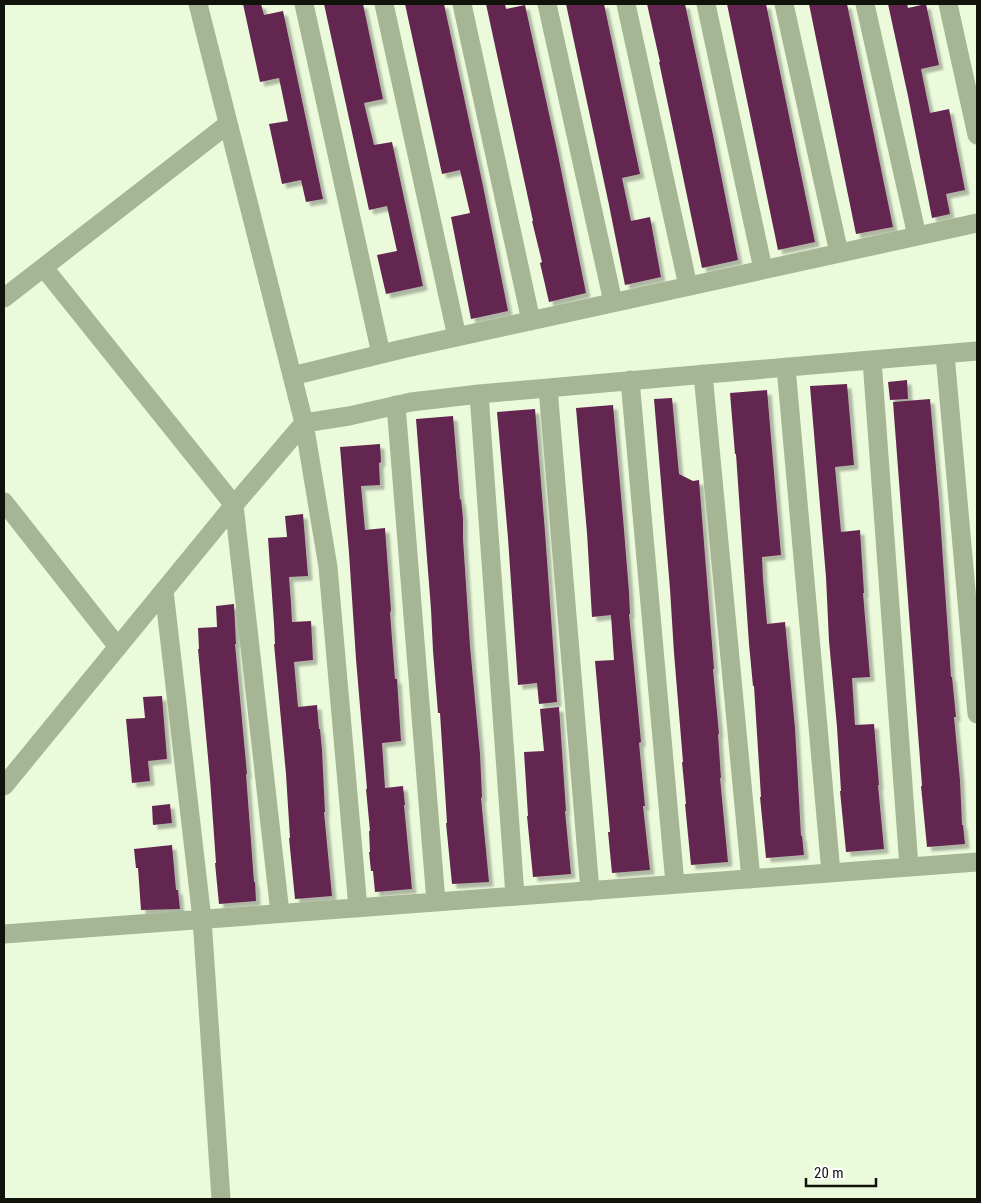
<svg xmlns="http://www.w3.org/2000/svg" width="981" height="1203" font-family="'Roboto Condensed',sans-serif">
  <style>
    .building { fill: #642551; filter: url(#shadow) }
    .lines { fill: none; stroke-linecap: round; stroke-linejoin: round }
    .street { stroke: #a6b594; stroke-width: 19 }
  </style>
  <defs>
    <filter id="shadow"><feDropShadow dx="4.5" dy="4.5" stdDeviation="1" flood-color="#0004"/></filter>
  </defs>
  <rect width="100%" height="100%" fill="#ecfadc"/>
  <path class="building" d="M 243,4 L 261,4 L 264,15 L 283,11 L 323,199 L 306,202 L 301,180 L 282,184 L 269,124 L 288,121 L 279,78 L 260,82 Z
    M 324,4 L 363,4 L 383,99 L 364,103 L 374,145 L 392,142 L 423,286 L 386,294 L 377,255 L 397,251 L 387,206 L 369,210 Z
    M 405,4 L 444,4 L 483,186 L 508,311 L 471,319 L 451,217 L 470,213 L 460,170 L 442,174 Z
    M 486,4 L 505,4 L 506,9 L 525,5 L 557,150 L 586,293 L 549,302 L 540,263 L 542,262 L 532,221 L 533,221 Z
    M 566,4 L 604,4 L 640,174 L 622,178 L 631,221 L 650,217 L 661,277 L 625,285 L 609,205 Z
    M 647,4 L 685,4 L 713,135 L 738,260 L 702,268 L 676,143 L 659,62 L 660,62 Z
    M 727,4 L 766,4 L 815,242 L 778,250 Z
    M 809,4 L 847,4 L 893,227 L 856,234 Z
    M 888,4 L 907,4 L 908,8 L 926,4 L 939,65 L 921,69 L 930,113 L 949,109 L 965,190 L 946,194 L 950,214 L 932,218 L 908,96 Z
    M 907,380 L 908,399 L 890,400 L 888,382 Z
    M 847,384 L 854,465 L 835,467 L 841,532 L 860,530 L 864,593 L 863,593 L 870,677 L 852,678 L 855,725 L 874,724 L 879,785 L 878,785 L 884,849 L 846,852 L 840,791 L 841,791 L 837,727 L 829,641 L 826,577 L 810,386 Z
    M 767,390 L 781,555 L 762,557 L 763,579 L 767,624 L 785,622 L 795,728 L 801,836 L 802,836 L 804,855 L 766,858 L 760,797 L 761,797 L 754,686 L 753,686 L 749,644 L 736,454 L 735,454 L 730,393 Z
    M 672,398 L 679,474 L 693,481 L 699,480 L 714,669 L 713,669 L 719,734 L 718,734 L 721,778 L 720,778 L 728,862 L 691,865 L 685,804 L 686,804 L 682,762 L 683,762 L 674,653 L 670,589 L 654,399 Z
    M 930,399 L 939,502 L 951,677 L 952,677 L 956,717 L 954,717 L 960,780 L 962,825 L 963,825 L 965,844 L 927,847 L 921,786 L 922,786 L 893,402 Z
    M 613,405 L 623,518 L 629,592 L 630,614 L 629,614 L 641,742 L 639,743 L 645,806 L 643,806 L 650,870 L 612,873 L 608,832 L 610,832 L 595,661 L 614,660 L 611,615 L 592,617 L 587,533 L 576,408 Z
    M 535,409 L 545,532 L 557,702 L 539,704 L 537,683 L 518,685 L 508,538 L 497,412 Z
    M 453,416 L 460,500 L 461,499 L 463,518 L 463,539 L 470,646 L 480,754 L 482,797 L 481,798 L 489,882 L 452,884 L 446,823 L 447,823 L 440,713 L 438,713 L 433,651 L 431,609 L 416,419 Z
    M 380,444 L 381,462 L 379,463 L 380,485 L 361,486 L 365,530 L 385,528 L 391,611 L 390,612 L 395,679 L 397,679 L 401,741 L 382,743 L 385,788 L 403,786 L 405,805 L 404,805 L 412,889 L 375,892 L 373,871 L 371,871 L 369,852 L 370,852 L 369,831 L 370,831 L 366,789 L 367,789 L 356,659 L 349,553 L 340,447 Z
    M 303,514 L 308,576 L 289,577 L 291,603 L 292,622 L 311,621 L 313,660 L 294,662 L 298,707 L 317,705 L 319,729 L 320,729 L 322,750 L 325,812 L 324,812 L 332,896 L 295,899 L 289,838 L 290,838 L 286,774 L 274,644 L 275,644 L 274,624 L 268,538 L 287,537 L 285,516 Z
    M 234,604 L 236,644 L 235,644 L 247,774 L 246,774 L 254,882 L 255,882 L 256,901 L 219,904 L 215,863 L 216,863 L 210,779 L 198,649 L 199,649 L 198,628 L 217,627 L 216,606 Z
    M 162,696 L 167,759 L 148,761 L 150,781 L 132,783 L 126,719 L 145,718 L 143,697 Z
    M 559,707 L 566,811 L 565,811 L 571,874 L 533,877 L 527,816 L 528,816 L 524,752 L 544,751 L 540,709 Z
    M 170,804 L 172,823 L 153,825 L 152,806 Z
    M 172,845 L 176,890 L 178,890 L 180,909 L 141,910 L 138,868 L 136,868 L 134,849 Z"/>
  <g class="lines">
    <path class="street" d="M 304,4 L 381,354
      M 384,4 L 457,337
      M 462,4 L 531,321
      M 547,4 L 613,302
      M 626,4 L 688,286
      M 706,4 L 763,269
      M 784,4 L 839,253
      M 865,4 L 917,236
      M 948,4 L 977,135
      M 44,268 L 234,505 L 280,913
      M 4,298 L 228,124
      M 945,354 L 977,714
      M 872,360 L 909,867
      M 786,367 L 831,873
      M 703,374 L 751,879
      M 292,376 L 402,349 L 977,223
      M 630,380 L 675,884
      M 548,388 L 590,891
      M 479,394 L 515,896
      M 396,405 L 436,902
      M 4,502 L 118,647
      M 164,591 L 202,919 L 221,1199
      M 4,786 L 234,505 L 304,423 L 198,4
      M 358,908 L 328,567 L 304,423 L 349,416 L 411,402 L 479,394 L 695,375 L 977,351
      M 4,934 L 977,862"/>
  </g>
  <rect width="981" height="1203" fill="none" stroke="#0f1309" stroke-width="10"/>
  <path d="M806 1178v8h70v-8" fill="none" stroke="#0f1309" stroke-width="2.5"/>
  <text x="814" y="1178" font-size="15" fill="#0f1309" stroke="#ffffff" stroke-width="4" paint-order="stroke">20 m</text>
</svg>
